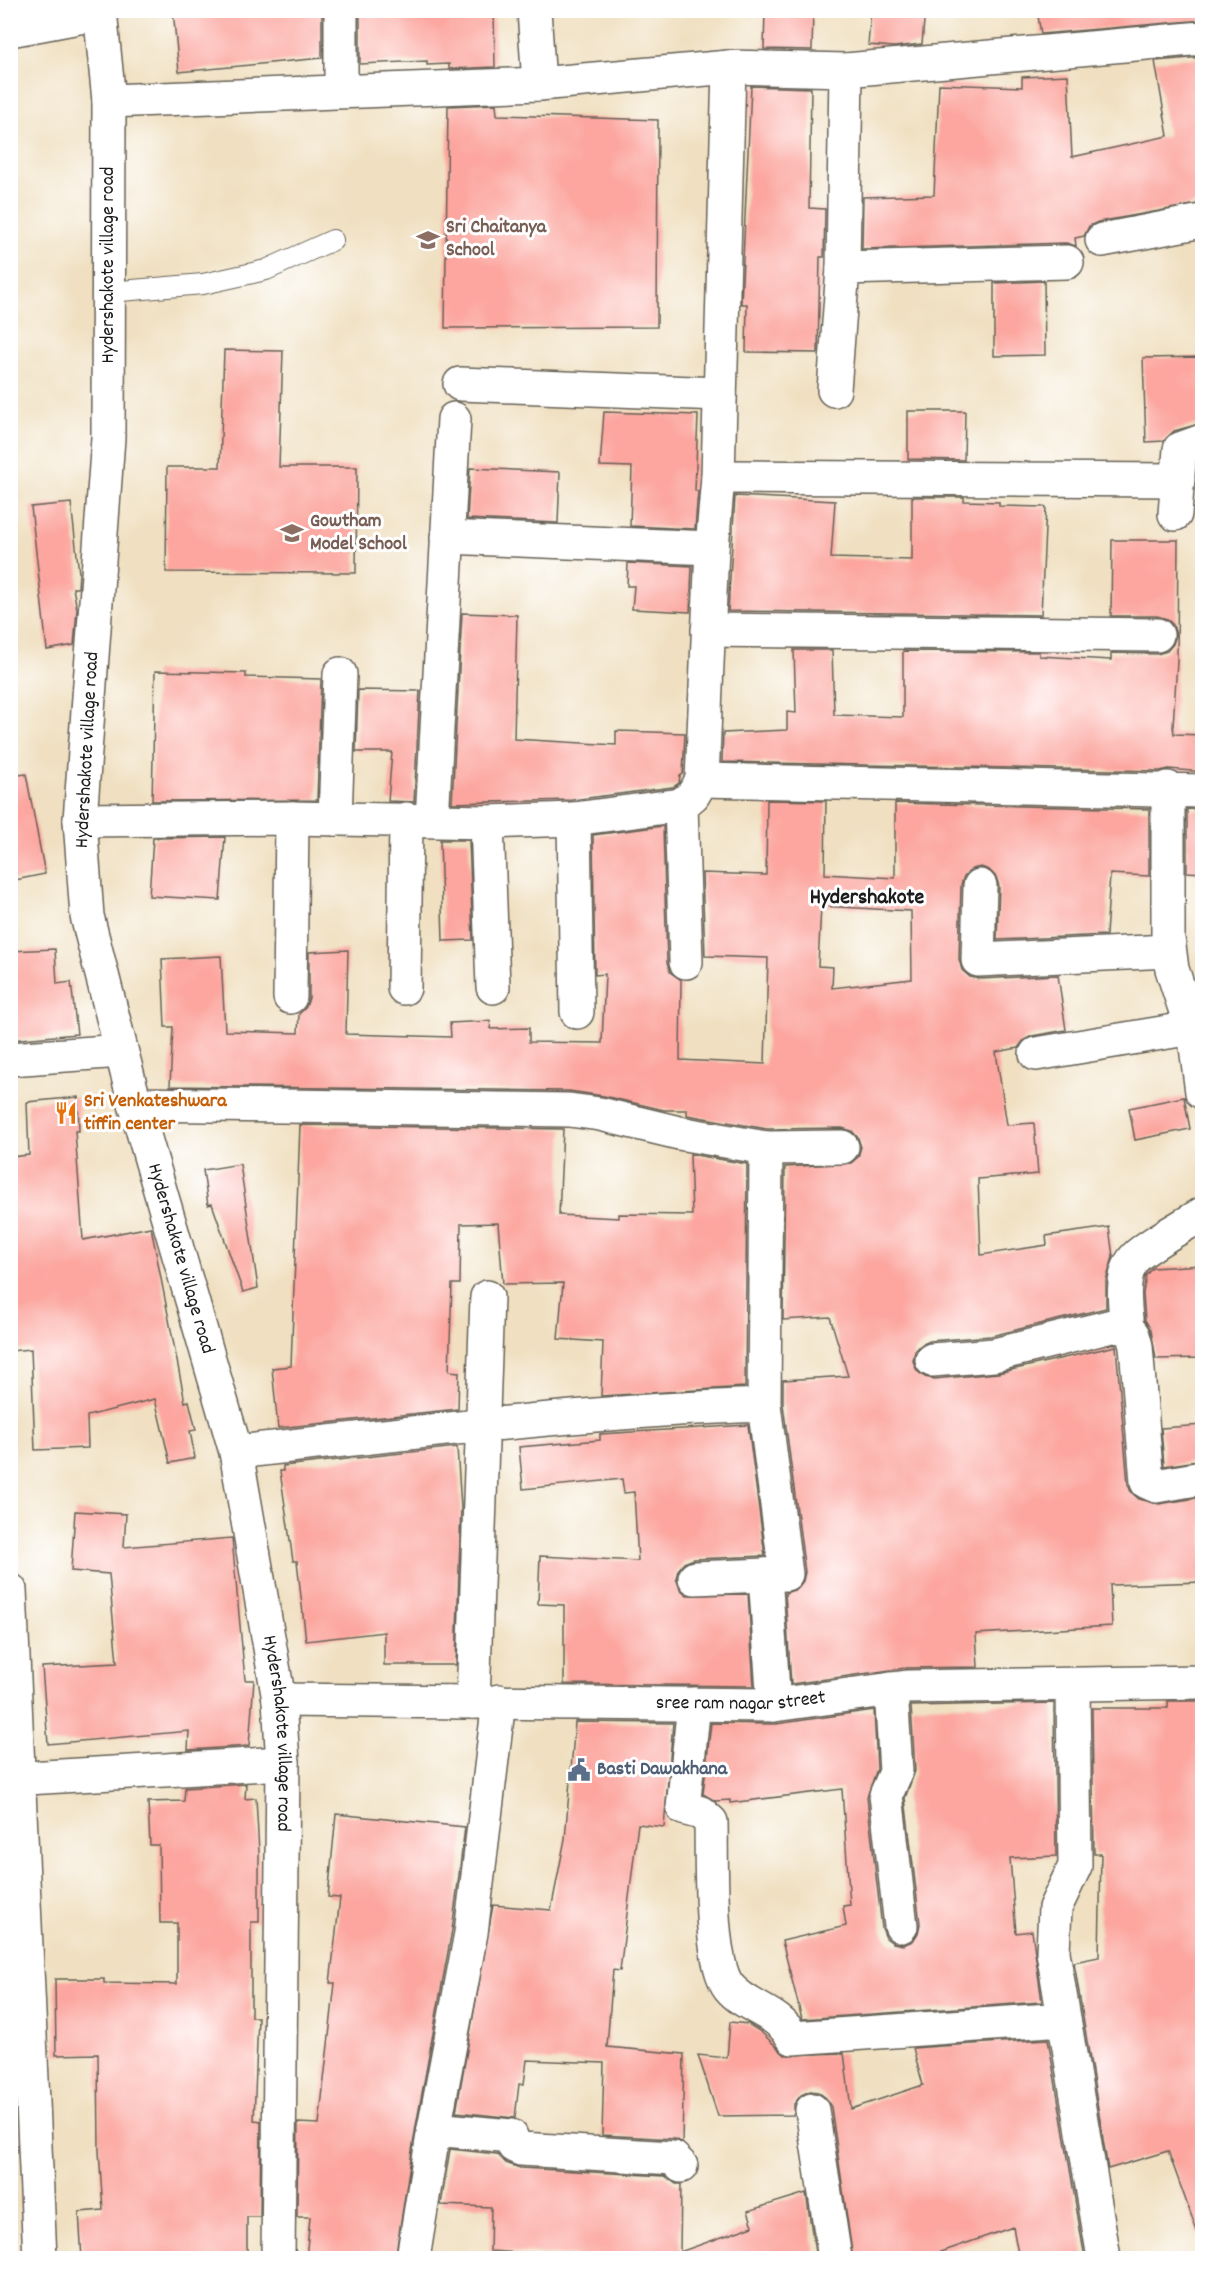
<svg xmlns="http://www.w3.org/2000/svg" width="1213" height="2269" font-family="Dekko,sans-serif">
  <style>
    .building { fill: #fca69f; fill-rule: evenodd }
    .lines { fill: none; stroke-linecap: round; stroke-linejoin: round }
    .lane-casing { stroke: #666156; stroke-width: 22 }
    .street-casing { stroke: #666156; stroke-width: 36 }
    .secondary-casing { stroke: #666156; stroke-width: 36 }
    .lane { stroke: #fff; stroke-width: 20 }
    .street { stroke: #fff; stroke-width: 33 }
    .secondary { stroke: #fff; stroke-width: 33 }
    .labels { text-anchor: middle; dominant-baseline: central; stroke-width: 6; stroke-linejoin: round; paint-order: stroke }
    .education-label { font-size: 20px; font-weight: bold; fill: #785e54; stroke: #fff; text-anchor: start }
    .street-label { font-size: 20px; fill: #1c1c1c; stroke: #fff }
    .food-label { font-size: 20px; font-weight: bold; fill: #c56008; stroke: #fff; text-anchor: start }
    .service-label { font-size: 20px; font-weight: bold; fill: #4e5e75; stroke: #fff; text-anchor: start }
    .quarter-label { font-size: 22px; font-weight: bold; fill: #1c1c1c; stroke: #fff }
  </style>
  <rect width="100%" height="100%" fill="#fff"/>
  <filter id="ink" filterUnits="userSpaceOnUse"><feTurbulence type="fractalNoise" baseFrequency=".0167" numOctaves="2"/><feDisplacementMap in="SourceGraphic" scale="12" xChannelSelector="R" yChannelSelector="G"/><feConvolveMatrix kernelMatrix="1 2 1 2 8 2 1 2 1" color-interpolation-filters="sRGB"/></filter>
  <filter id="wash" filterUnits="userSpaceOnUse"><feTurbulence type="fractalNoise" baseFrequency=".008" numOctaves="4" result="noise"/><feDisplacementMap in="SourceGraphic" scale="24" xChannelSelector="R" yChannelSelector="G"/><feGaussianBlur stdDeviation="1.35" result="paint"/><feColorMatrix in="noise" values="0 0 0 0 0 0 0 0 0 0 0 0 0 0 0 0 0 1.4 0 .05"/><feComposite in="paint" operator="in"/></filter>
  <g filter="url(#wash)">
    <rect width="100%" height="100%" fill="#f0e0c1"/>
    <g id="blocks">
      <path class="building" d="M 173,10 L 322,10 L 322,58 L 179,72 Z
        M 360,10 L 494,10 L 495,67 L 449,69 L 449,64 L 427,65 L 427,61 L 360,64 Z
        M 765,10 L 813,10 L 812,50 L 764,49 Z
        M 871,10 L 925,10 L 922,44 L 894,47 L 868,45 Z
        M 1037,10 L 1203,10 L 1203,20 L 1041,34 Z
        M 1203,57 L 1203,203 L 1098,222 L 1089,226 L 1084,236 L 1075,238 L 1076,246 L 1066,243 L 862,249 L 863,197 L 934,195 L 939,84 L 1022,87 L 1022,77 L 1068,75 L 1072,157 L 1168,136 L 1155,61 Z
        M 751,86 L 811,88 L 809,208 L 825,209 L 824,257 L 820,257 L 818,353 L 746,352 L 747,304 L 741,304 Z
        M 496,104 L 497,115 L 658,120 L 657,327 L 445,328 L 448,106 Z
        M 1044,281 L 1045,355 L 994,356 L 994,283 Z
        M 224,350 L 283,351 L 279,467 L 357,467 L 356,573 L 166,572 L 167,467 L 220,467 Z
        M 1203,357 L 1203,423 L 1174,431 L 1164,441 L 1146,442 L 1143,358 Z
        M 908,411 L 965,411 L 964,460 L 908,459 Z
        M 604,412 L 698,415 L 695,491 L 698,491 L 695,529 L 630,526 L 632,467 L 600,466 Z
        M 470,468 L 560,472 L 558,523 L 467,519 Z
        M 735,496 L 835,501 L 831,558 L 912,560 L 912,497 L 964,497 L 964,501 L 999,502 L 999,506 L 1046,507 L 1041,615 L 728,611 Z
        M 71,503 L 79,573 L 78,588 L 73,588 L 77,609 L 74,645 L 47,650 L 31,507 Z
        M 1112,540 L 1178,540 L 1177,661 L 1173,727 L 1174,734 L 1203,735 L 1203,772 L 1169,769 L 1160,771 L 722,762 L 723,733 L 787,730 L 787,712 L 796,713 L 794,650 L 832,650 L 834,715 L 903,717 L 903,651 L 1039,652 L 1039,656 L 1111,660 L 1111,653 L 1157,654 L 1167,651 L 1173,644 L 1176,635 L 1173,625 L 1167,619 L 1157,616 L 1111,616 Z
        M 628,563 L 692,566 L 690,612 L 632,609 L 634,586 L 627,586 Z
        M 462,613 L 517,615 L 514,739 L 616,745 L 616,731 L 685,733 L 683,774 L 680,776 L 679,783 L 673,787 L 572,800 L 452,803 Z
        M 155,671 L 246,673 L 246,677 L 321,679 L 317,800 L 152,801 Z
        M 358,690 L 420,691 L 414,802 L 388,801 L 392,752 L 356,752 Z
        M 26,774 L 45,874 L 10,881 L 10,776 Z
        M 767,800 L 826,801 L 825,874 L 895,878 L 895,803 L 1149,809 L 1149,876 L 1110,874 L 1106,935 L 997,940 L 999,886 L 996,877 L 989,870 L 981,867 L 972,869 L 964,876 L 961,885 L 959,959 L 962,970 L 970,977 L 979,979 L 1058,975 L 1066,1030 L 1032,1036 L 1024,1040 L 1018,1048 L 996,1052 L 1007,1125 L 1034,1123 L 1038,1174 L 978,1179 L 981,1255 L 1047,1245 L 1046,1236 L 1109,1227 L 1113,1257 L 1106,1281 L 1106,1308 L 991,1336 L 930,1341 L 921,1345 L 915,1351 L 913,1361 L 917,1371 L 925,1377 L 934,1379 L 998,1373 L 1116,1346 L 1128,1484 L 1131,1492 L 1139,1499 L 1159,1504 L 1203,1497 L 1203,1582 L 1110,1585 L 1112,1626 L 976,1634 L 978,1667 L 905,1668 L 791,1684 L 785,1593 L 797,1589 L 803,1581 L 805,1572 L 783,1404 L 783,1380 L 848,1376 L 830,1317 L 783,1320 L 785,1167 L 851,1163 L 858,1157 L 861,1147 L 858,1138 L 852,1131 L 842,1128 L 767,1129 L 687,1115 L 687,1110 L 664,1110 L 604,1096 L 569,1091 L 170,1086 L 173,1027 L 165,1027 L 162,959 L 221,956 L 225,1031 L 298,1033 L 299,1014 L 306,1007 L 309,998 L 309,952 L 348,950 L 346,1034 L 451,1037 L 450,1023 L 490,1021 L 491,1029 L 529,1028 L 529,1042 L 602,1043 L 605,974 L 595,975 L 593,835 L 663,826 L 667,963 L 670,972 L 681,980 L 680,1060 L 765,1064 L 768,958 L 705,956 L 702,873 L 766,875 ZM 821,906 L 911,911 L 912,979 L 832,988 L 833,967 L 818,966 Z
        M 1187,809 L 1203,810 L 1203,873 L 1187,872 Z
        M 225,837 L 220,900 L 149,896 L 153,838 Z
        M 440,840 L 469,840 L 473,940 L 443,941 Z
        M 55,949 L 57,984 L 71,982 L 77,1034 L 10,1040 L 10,951 Z
        M 78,1097 L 79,1131 L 75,1131 L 83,1240 L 151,1227 L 185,1402 L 189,1401 L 196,1430 L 190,1431 L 195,1458 L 170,1463 L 155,1399 L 87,1416 L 88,1448 L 35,1450 L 31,1349 L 10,1351 L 10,1157 L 29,1155 L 27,1102 Z
        M 1184,1097 L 1190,1129 L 1135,1140 L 1129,1108 Z
        M 300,1125 L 563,1129 L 559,1215 L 619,1218 L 619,1214 L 692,1215 L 690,1154 L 747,1164 L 745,1387 L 601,1396 L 603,1342 L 558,1339 L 563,1283 L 503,1284 L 498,1223 L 461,1224 L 460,1284 L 452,1284 L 449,1371 L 459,1372 L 458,1409 L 278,1428 L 272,1368 L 291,1366 Z
        M 240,1164 L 258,1288 L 243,1292 L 212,1204 L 208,1205 L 203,1170 Z
        M 1203,1265 L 1203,1358 L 1156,1359 L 1151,1330 L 1145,1320 L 1143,1294 L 1146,1275 L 1152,1268 Z
        M 748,1425 L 765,1556 L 694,1559 L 684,1563 L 678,1570 L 676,1578 L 680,1589 L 687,1595 L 748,1594 L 754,1686 L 564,1684 L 564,1605 L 538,1604 L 540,1556 L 638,1561 L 634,1492 L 624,1493 L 622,1479 L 523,1489 L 519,1447 L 600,1440 L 600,1434 Z
        M 1203,1425 L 1203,1460 L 1164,1466 L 1161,1428 Z
        M 457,1447 L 461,1507 L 456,1665 L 384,1665 L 384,1632 L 306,1641 L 297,1561 L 293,1561 L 280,1471 L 283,1471 L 283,1466 Z
        M 75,1511 L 126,1514 L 124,1547 L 232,1538 L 245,1680 L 254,1680 L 249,1746 L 188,1750 L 189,1731 L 48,1744 L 42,1667 L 117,1663 L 109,1574 L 71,1571 Z
        M 1168,1701 L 1203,1701 L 1203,2233 L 1198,2234 L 1168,2151 L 1108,2169 L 1074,1962 L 1099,1957 L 1101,1854 L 1094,1854 L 1092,1708 L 1168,1708 Z
        M 1054,1703 L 1056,1856 L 1010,1858 L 1016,1933 L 1032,1931 L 1042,2002 L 802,2019 L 782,1941 L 846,1926 L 843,1906 L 850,1905 L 842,1789 L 730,1803 L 730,1800 L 715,1801 L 703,1794 L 711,1723 L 776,1724 L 874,1710 L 877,1769 L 867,1797 L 882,1928 L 886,1938 L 893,1943 L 903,1945 L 913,1941 L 918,1933 L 920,1924 L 905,1798 L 915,1771 L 911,1706 Z
        M 575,1722 L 673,1723 L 664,1827 L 638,1824 L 620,1971 L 613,1970 L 607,2047 L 684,2054 L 682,2143 L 674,2139 L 602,2135 L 604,2063 L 527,2060 L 524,2084 L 519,2084 L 515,2118 L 456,2112 L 493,1905 L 551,1910 L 565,1839 Z
        M 246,1784 L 245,1799 L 256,1798 L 259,1852 L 259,1922 L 251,1922 L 251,2017 L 258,2017 L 254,2120 L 261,2121 L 260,2217 L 247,2217 L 247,2259 L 82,2259 L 79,2212 L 103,2210 L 99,2151 L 98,2054 L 56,2055 L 55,1979 L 104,1979 L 104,1983 L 177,1984 L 177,1923 L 160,1923 L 159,1845 L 150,1845 L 148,1802 L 184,1801 L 185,1788 Z
        M 336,1814 L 465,1827 L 452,1930 L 416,2126 L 395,2259 L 306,2259 L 310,2217 L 297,2217 L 298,2123 L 319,2124 L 335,1983 L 330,1983 L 340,1898 L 328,1897 Z
        M 730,2022 L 748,2024 L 761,2032 L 785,2055 L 844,2053 L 851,2109 L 923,2085 L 913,2048 L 1048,2039 L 1085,2259 L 1019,2259 L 1013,2227 L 921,2259 L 853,2259 L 831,2107 L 826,2098 L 818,2092 L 810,2091 L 801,2095 L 794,2104 L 794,2115 L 718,2116 L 698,2055 L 727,2058 Z
        M 450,2149 L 497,2154 L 506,2163 L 520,2168 L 665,2176 L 676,2184 L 681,2184 L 680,2252 L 753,2226 L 748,2211 L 806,2193 L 816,2259 L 619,2259 L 490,2251 L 491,2207 L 441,2205 Z"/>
    </g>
  </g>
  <g filter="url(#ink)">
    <use href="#blocks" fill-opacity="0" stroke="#666156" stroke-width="1.5"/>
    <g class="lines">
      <g class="lane-casing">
        <path id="lane" d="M 109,292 L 203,284 L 266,270 L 333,240"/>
      </g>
      <g class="street-casing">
        <g id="street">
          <path d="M 534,10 L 539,84"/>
          <path d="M 10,30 L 100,13"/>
          <path d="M 341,91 L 341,10"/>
          <path d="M 109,101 L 539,84 L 729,67 L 846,70 L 1202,38"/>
          <path d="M 1102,240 L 1202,221"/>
          <path d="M 843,268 L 846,70"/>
          <path d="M 460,384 L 720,394"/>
          <path d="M 834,390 L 843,268 L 1067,262"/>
          <path d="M 718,477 L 1178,480"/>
          <path d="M 1175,514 L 1180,449 L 1202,441"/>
          <path d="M 447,537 L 712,548"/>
          <path d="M 708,630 L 1157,635"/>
          <path d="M 702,780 L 1202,791"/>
          <path d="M 1168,788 L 1168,938 L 1172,969 L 1195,1039 L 1202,1092"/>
          <path d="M 335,819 L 340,674"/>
          <path d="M 574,819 L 577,1012"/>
          <path d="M 80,820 L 292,818 L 487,822 L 574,819 L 681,805"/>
          <path d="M 432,820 L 454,419"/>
          <path d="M 487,822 L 493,987"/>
          <path d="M 980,886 L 978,960 L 1169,951"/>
          <path d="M 686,962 L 681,805 L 693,795 L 702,780 L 712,548 L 718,477 L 729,67"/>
          <path d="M 404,988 L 406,819"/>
          <path d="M 290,997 L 292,818"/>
          <path d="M 1036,1054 L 1192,1028"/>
          <path d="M 10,1059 L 121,1051"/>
          <path d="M 135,1104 L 569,1110 L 600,1114 L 679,1133 L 766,1148 L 764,1405 L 786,1574 L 695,1578"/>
          <path d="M 766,1148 L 842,1147"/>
          <path d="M 1127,1328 C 1125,1308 1120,1278 1133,1260 C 1143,1247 1187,1224 1202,1214"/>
          <path d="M 932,1360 L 994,1355 L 1112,1326 L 1127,1328 L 1133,1335 L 1136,1346 L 1147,1482 L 1156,1486 L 1202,1478"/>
          <path d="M 236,1452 C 412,1433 587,1411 764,1405"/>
          <path d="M 765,1575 L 774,1705"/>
          <path d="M 10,1590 L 40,2258"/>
          <path d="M 1073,1686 L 1075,1866 L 1055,1908 L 1053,1952 L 1104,2258"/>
          <path d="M 891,1689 L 896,1772 L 886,1795 L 901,1926"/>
          <path id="s1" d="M 279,1700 L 774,1705 L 907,1687 L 1202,1682"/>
          <path d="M 473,1702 L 487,1297"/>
          <path d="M 694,1704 L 683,1808 L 701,1813 L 711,1822 C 712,1857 708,1960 729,1987 C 747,2009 778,2011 793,2038 L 1064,2019"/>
          <path d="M 10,1779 L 283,1763"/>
          <path d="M 812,2110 L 835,2258"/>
          <path d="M 434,2129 L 511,2136 L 514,2146 L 521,2149 L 673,2158 L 681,2166"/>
          <path d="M 413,2258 L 434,2129 L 471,1933 L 499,1701"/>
        </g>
      </g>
      <g class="secondary-casing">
        <g id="secondary">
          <path id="s2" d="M 100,10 L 109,101 L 108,438 L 80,820 L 87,916 L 135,1104 L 236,1452 L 279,1700 L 283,1763 L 278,2258"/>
        </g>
      </g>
      <use href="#lane" class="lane"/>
      <use href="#street" class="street"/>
      <use href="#secondary" class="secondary"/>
    </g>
  </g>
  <defs>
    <g id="school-bare" transform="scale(1.8)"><path d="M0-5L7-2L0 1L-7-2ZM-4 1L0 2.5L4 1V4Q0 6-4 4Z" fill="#8d6e63" stroke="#fff" stroke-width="2.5" paint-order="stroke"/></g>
    <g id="restaurant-bare" transform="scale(1.8)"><path d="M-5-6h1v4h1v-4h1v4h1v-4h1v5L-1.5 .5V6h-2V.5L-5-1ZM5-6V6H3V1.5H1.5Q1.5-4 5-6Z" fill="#e8710a" stroke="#fff" stroke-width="2.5" paint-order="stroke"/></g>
    <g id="civic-bare" transform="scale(1.8)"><path d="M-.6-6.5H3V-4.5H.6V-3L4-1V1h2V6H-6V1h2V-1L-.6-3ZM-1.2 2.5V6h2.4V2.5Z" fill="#5c6f8a" stroke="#fff" stroke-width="2.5" paint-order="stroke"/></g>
  </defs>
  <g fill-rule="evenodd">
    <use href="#school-bare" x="428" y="240"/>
    <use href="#school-bare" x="292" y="533"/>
    <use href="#restaurant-bare" x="66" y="1113"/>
    <use href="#civic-bare" x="579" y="1770"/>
  </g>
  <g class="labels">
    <g class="education-label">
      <text x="446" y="228">Sri Chaitanya<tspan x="446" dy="23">School</tspan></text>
      <text x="310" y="522">Gowtham<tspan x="310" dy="23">Model School</tspan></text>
    </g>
    <g class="street-label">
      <text transform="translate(109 265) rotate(-90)">Hydershakote village road</text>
      <text transform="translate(88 750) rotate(-87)">Hydershakote village road</text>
      <text stroke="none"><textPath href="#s2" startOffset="1263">Hydershakote village road</textPath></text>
      <text stroke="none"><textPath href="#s1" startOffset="462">sree ram nagar street</textPath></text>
      <text stroke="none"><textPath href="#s2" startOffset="1749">Hydershakote village road</textPath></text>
    </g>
    <g class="food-label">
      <text x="84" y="1102">Sri Venkateshwara<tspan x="84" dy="23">tiffin center</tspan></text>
    </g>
    <g class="service-label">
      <text x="597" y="1770">Basti Dawakhana</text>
    </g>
    <g class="quarter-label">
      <text x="867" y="898">Hydershakote</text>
    </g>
  </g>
  <rect width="1213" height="2269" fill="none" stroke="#fff" stroke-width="36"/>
</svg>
